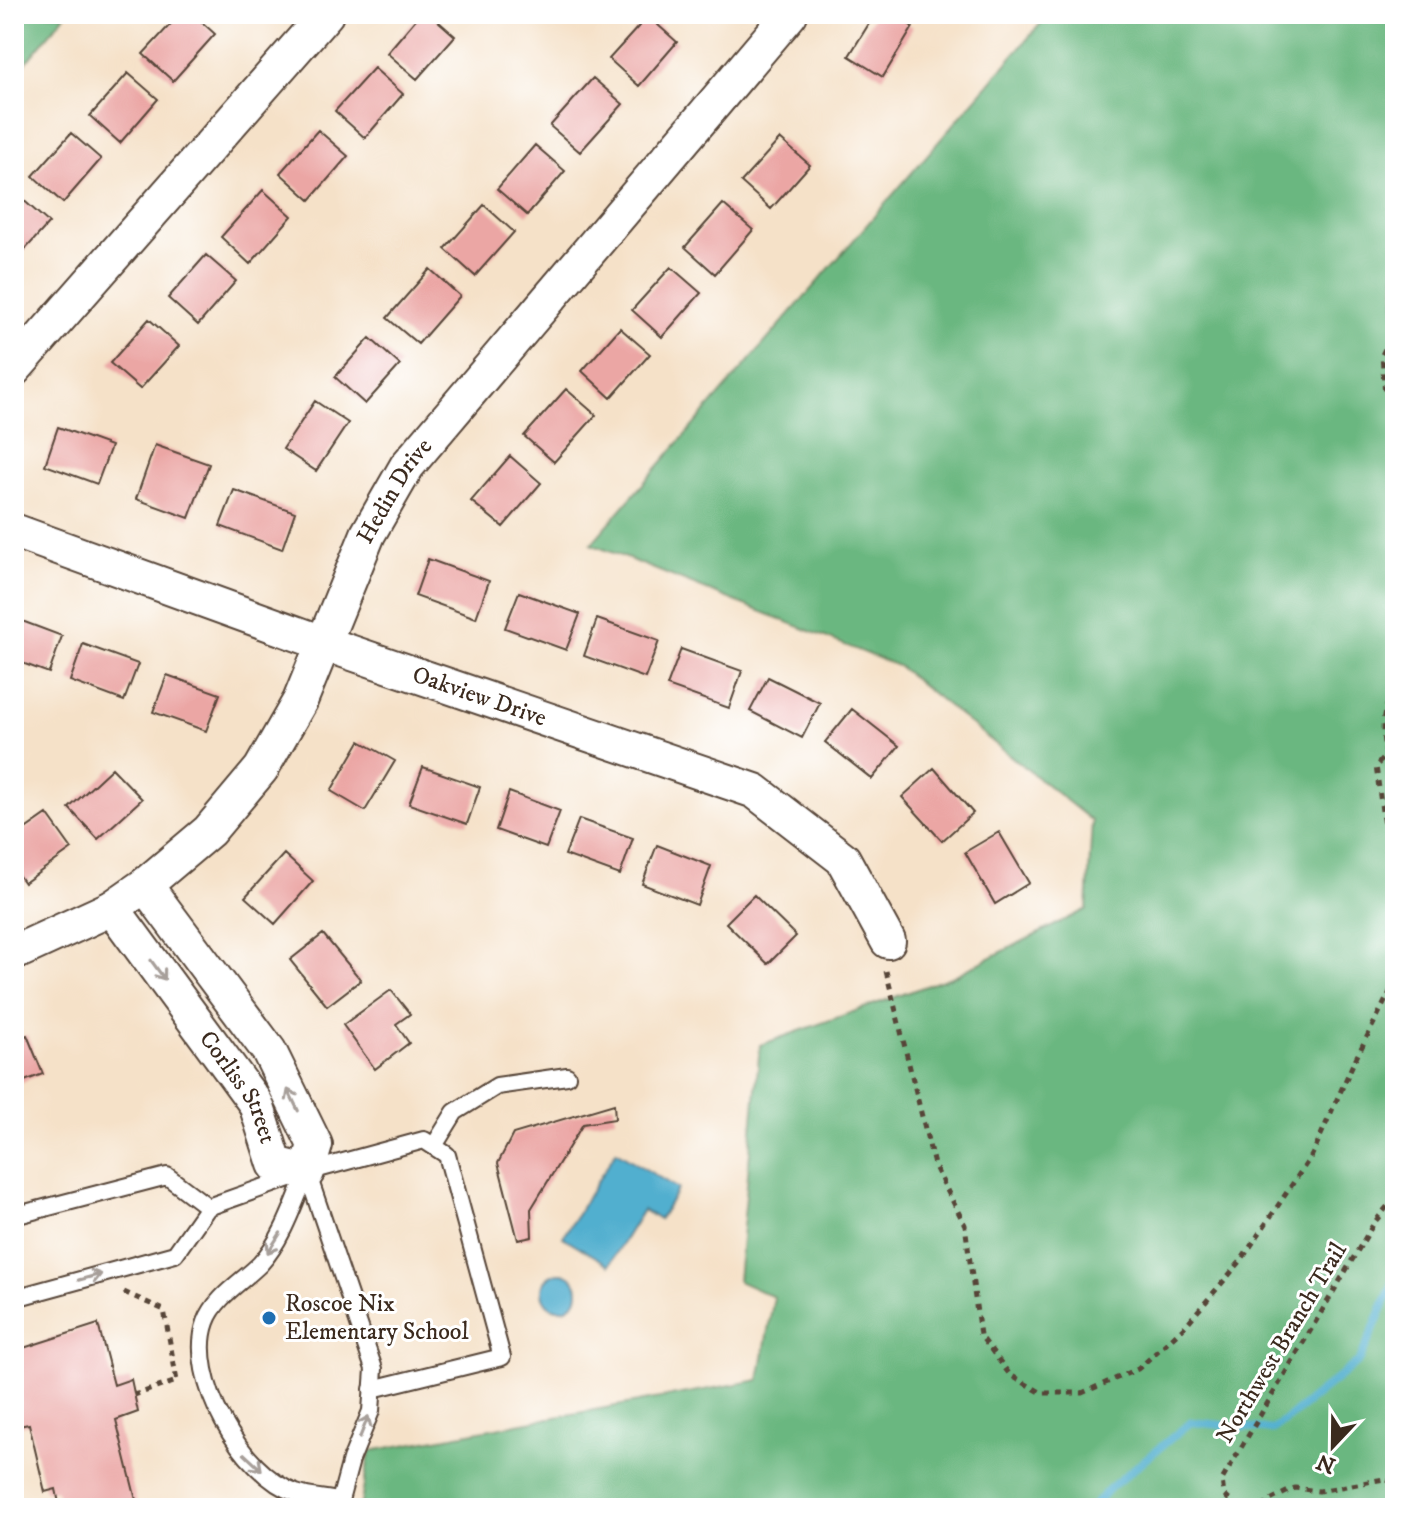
<svg xmlns="http://www.w3.org/2000/svg" width="1409" height="1522" font-family="'IM FELL DW Pica',serif">
  <style>
    .forest { fill: #6bb780; stroke: #53704f; stroke-width: 2 }
    .water { fill: #51afcf; stroke: #466c76; stroke-width: 2 }
    .lines { fill: none; stroke-linecap: round; stroke-linejoin: round }
    .stream { stroke: #51afcf; stroke-width: 8 }
    .building { fill: #eba6a4 }
    .lane-casing { stroke: #574538; stroke-width: 20 }
    .street-casing { stroke: #574538; stroke-width: 38 }
    .path { stroke: #574538; stroke-width: 5; stroke-dasharray: 6 6; stroke-linecap: butt }
    .lane { stroke: #fff; stroke-width: 16 }
    .street { stroke: #fff; stroke-width: 34 }
    .oneway { stroke: #a79f9a }
    .poi-dot { fill: #1f6fb2; stroke: #fff; stroke-width: 3 }
    .labels { text-anchor: middle; dominant-baseline: central; stroke-width: 6; stroke-linejoin: round; paint-order: stroke }
    .street-label { font-size: 24px; fill: #3b2a1e; stroke: #fff }
    .poi-label { font-size: 24px; fill: #3b2a1e; stroke: #fff; text-anchor: start }
  </style>
  <rect width="100%" height="100%" fill="#fff"/>
  <filter id="ink" filterUnits="userSpaceOnUse"><feTurbulence type="fractalNoise" baseFrequency=".0125" numOctaves="2"/><feDisplacementMap in="SourceGraphic" scale="16" xChannelSelector="R" yChannelSelector="G"/><feConvolveMatrix kernelMatrix="1 2 1 2 8 2 1 2 1" color-interpolation-filters="sRGB"/></filter>
  <filter id="wash" filterUnits="userSpaceOnUse"><feTurbulence type="fractalNoise" baseFrequency=".006" numOctaves="4" result="noise"/><feDisplacementMap in="SourceGraphic" scale="32" xChannelSelector="R" yChannelSelector="G"/><feGaussianBlur stdDeviation="1.8" result="paint"/><feColorMatrix in="noise" values="0 0 0 0 0 0 0 0 0 0 0 0 0 0 0 0 0 1.4 0 .05"/><feComposite in="paint" operator="in"/></filter>
  <g filter="url(#wash)">
    <rect width="100%" height="100%" fill="#f5e1c8"/>
    <path class="forest" d="M 14,14 L 66,14 L 14,77 Z
      M 1049,14 L 1395,14 L 1395,1508 L 360,1508 L 370,1451 L 759,1380 L 774,1297 L 738,1281 L 760,1045 L 954,976 L 1087,909 L 1092,821 L 898,666 L 591,544 Z"/>
    <path class="water" d="M 616,1151 L 678,1189 L 659,1220 L 643,1210 L 609,1265 L 563,1237 Z
      M542 1291a18 18 0 1 1 36 0a18 18 0 1 1-36 0Z"/>
    <g class="lines">
      <path class="stream" d="M 1091,1508 L 1110,1488 L 1191,1422 L 1273,1430 L 1360,1360 L 1395,1279"/>
    </g>
    <g id="blocks">
      <path class="building" d="M 180,14 L 193,14 L 215,34 L 173,81 L 143,54 Z
        M 420,14 L 430,14 L 455,36 L 417,79 L 387,53 Z
        M 875,14 L 892,14 L 913,27 L 883,77 L 849,56 Z
        M 648,16 L 677,42 L 639,86 L 609,59 Z
        M 374,68 L 403,94 L 365,138 L 335,111 Z
        M 128,73 L 158,99 L 120,143 L 90,116 Z
        M 593,78 L 623,104 L 580,152 L 550,126 Z
        M 318,130 L 348,156 L 310,200 L 280,173 Z
        M 71,133 L 101,159 L 63,203 L 33,176 Z
        M 780,139 L 810,165 L 771,209 L 741,182 Z
        M 535,145 L 565,171 L 527,215 L 497,189 Z
        M 263,190 L 292,216 L 250,264 L 221,237 Z
        M 19,196 L 49,223 L 14,262 L 14,202 Z
        M 723,204 L 753,230 L 715,274 L 685,247 Z
        M 484,205 L 514,232 L 475,276 L 445,249 Z
        M 206,255 L 236,281 L 198,325 L 168,298 Z
        M 671,267 L 701,293 L 662,337 L 632,310 Z
        M 430,269 L 460,296 L 418,344 L 387,318 Z
        M 149,319 L 179,346 L 140,389 L 110,363 Z
        M 620,328 L 650,354 L 611,398 L 582,371 Z
        M 370,338 L 400,365 L 365,404 L 335,377 Z
        M 566,389 L 596,415 L 554,462 L 524,436 Z
        M 315,401 L 348,423 L 316,471 L 283,449 Z
        M 58,427 L 111,446 L 97,484 L 45,465 Z
        M 155,445 L 209,464 L 189,518 L 136,499 Z
        M 510,456 L 541,483 L 503,527 L 471,501 Z
        M 234,490 L 295,512 L 282,549 L 220,526 Z
        M 428,559 L 489,581 L 476,618 L 415,596 Z
        M 519,592 L 580,614 L 566,650 L 505,628 Z
        M 14,618 L 62,636 L 49,673 L 14,660 Z
        M 597,619 L 659,641 L 645,678 L 584,656 Z
        M 83,644 L 138,664 L 124,701 L 70,681 Z
        M 681,649 L 742,671 L 729,708 L 667,686 Z
        M 167,675 L 220,694 L 206,731 L 153,712 Z
        M 768,677 L 820,703 L 802,738 L 750,711 Z
        M 852,709 L 899,746 L 872,779 L 825,742 Z
        M 360,741 L 395,761 L 365,811 L 331,791 Z
        M 423,767 L 480,787 L 467,824 L 409,804 Z
        M 112,768 L 142,799 L 98,839 L 69,808 Z
        M 934,768 L 973,813 L 942,841 L 902,797 Z
        M 509,792 L 560,811 L 546,848 L 496,830 Z
        M 47,814 L 72,849 L 24,883 L 14,869 L 14,837 Z
        M 579,819 L 633,838 L 620,875 L 565,855 Z
        M 999,832 L 1029,883 L 995,904 L 965,852 Z
        M 657,845 L 711,866 L 697,905 L 642,884 Z
        M 284,854 L 313,881 L 275,924 L 245,897 Z
        M 754,895 L 796,936 L 768,964 L 726,923 Z
        M 323,934 L 361,980 L 327,1006 L 290,960 Z
        M 391,990 L 410,1014 L 396,1024 L 409,1043 L 375,1069 L 343,1025 Z
        M 27,1035 L 43,1074 L 14,1085 L 14,1040 Z
        M 614,1104 L 615,1119 L 583,1124 L 531,1209 L 532,1237 L 518,1240 L 498,1163 L 513,1134 Z
        M 98,1324 L 114,1385 L 131,1379 L 138,1412 L 116,1420 L 138,1508 L 60,1508 L 56,1489 L 45,1492 L 29,1424 L 14,1427 L 14,1351 Z"/>
    </g>
  </g>
  <g filter="url(#ink)">
    <use href="#blocks" fill-opacity="0" stroke="#574538" stroke-width="2"/>
    <g class="lines">
      <g class="lane-casing">
        <path id="lane" d="M 434,1146 L 455,1112 L 497,1086 L 567,1076
          M 307,1172 C 294,1203 283,1239 260,1264 C 242,1282 215,1297 206,1322 C 186,1377 242,1475 296,1493 C 309,1498 324,1498 338,1501
          M 307,1172 L 374,1369 L 371,1411 L 351,1460 L 338,1508
          M 14,1216 L 167,1176 L 208,1207
          M 14,1295 L 22,1296 L 175,1254 L 208,1207 L 307,1172 L 424,1140 L 447,1155 L 502,1357 L 372,1389"/>
      </g>
      <g class="street-casing">
        <g id="street">
          <path d="M 14,369 L 326,14"/>
          <path id="s1" d="M 14,531 L 323,643 L 755,791 L 843,859 L 888,941"/>
          <path id="s2" d="M 112,908 L 256,1104 L 275,1164 L 307,1172 L 315,1145 L 269,1051 L 145,885"/>
          <path id="s3" d="M 14,953 L 112,908 L 145,885 L 209,831 L 261,769 L 300,701 L 368,534 L 407,466 L 790,14"/>
        </g>
      </g>
      <path class="path" d="M 1395,315 L 1393,332 L 1382,355 L 1385,396 L 1395,402
        M 1395,692 C 1380,709 1382,734 1386,755 L 1376,766 L 1386,841 L 1395,866
        M 886,971 L 934,1165 L 965,1225 L 980,1335 L 1010,1375 L 1042,1393 L 1082,1393 L 1138,1369 L 1185,1326 L 1240,1262 L 1312,1155 L 1352,1066 L 1395,982
        M 124,1292 L 164,1310 L 177,1381 L 134,1395
        M 1238,1508 L 1224,1495 L 1222,1480 L 1374,1223 L 1395,1197
        M 1263,1508 L 1270,1500 L 1295,1488 L 1319,1491 L 1384,1479 L 1395,1483"/>
      <use href="#lane" class="lane"/>
      <use href="#street" class="street"/>
    </g>
    <defs><path id="oneway-shaft" d="M-6 0H5M1.5-3L5.5 0L1.5 3" fill="none" stroke-width="1.6" stroke-linecap="round" stroke-linejoin="round" transform="scale(2)"/></defs>
    <g class="oneway">
      <use href="#oneway-shaft" transform="translate(158 970) rotate(54)"/>
      <use href="#oneway-shaft" transform="translate(293 1100) rotate(-116)"/>
      <use href="#oneway-shaft" transform="translate(274 1243) rotate(123)"/>
      <use href="#oneway-shaft" transform="translate(90 1277) rotate(-15)"/>
      <use href="#oneway-shaft" transform="translate(364 1427) rotate(-68)"/>
      <use href="#oneway-shaft" transform="translate(253 1462) rotate(43)"/>
    </g>
  </g>
  <circle class="poi-dot" cx="269" cy="1318" r="8"/>
  <g class="labels">
    <g class="street-label">
      <text stroke="none"><textPath href="#s3" startOffset="622">Hedin Drive</textPath></text>
      <text stroke="none"><textPath href="#s1" startOffset="494">Oakview Drive</textPath></text>
      <text stroke="none"><textPath href="#s2" startOffset="220">Corliss Street</textPath></text>
      <text transform="translate(1282 1343) rotate(-59)">Northwest Branch Trail</text>
    </g>
    <g class="poi-label">
      <text x="285" y="1304">Roscoe Nix<tspan x="285" dy="28">Elementary School</tspan></text>
    </g>
  </g>
  <rect width="1409" height="1522" fill="none" stroke="#fff" stroke-width="48"/>
  <g transform="translate(1333 1446) rotate(202)" stroke="#ffffff" stroke-width="6" paint-order="stroke">
  <path d="M0-6L14 30L0 20L-14 30Z" fill="#3b2a1e"/>
  <text y="-12" font-size="22" font-weight="bold" text-anchor="middle" fill="#3b2a1e">N</text>
  </g>
</svg>
